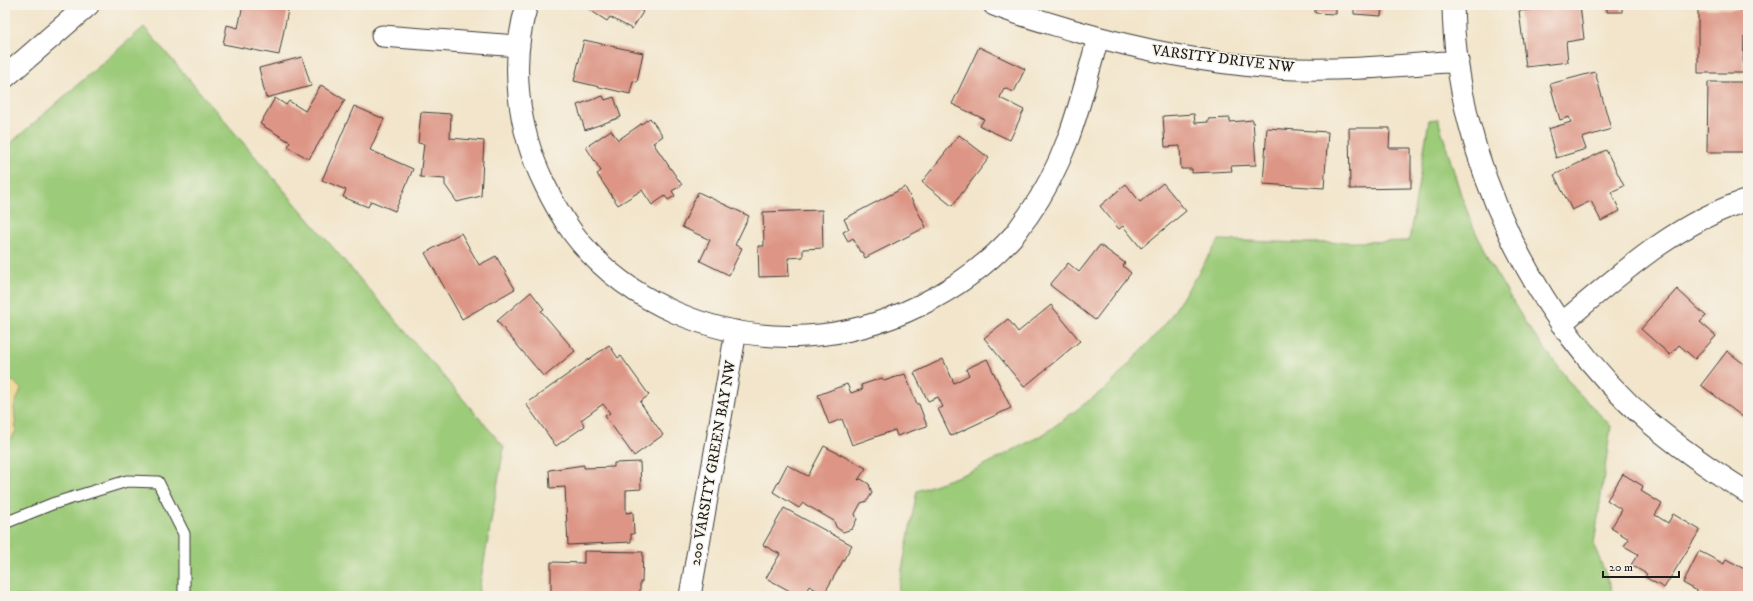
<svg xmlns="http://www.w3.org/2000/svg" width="1753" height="601" font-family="'IM FELL DW Pica',serif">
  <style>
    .green { fill: #9ccb79; stroke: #5c744a }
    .sand { fill: #eeda9e; stroke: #857b5d }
    .building { fill: #dd9686 }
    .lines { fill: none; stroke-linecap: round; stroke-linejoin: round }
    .lane-casing { stroke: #3c3a36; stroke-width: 13 }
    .street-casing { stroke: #3c3a36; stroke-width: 23 }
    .secondary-casing { stroke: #3c3a36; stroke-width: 24 }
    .lane { stroke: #fff; stroke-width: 11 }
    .street { stroke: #fff; stroke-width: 21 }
    .secondary { stroke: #fff; stroke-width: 22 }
    .labels { text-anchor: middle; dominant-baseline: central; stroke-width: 3; stroke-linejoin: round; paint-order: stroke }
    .street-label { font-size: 15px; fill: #1c1c1c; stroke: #f7f3e8 }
  </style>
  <rect width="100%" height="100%" fill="#f7f3e8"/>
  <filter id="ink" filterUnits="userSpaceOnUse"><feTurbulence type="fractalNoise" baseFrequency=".025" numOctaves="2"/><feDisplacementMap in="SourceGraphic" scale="8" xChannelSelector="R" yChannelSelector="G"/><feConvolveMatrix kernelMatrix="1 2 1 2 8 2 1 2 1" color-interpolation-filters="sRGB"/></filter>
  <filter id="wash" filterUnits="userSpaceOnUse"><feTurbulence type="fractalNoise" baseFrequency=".012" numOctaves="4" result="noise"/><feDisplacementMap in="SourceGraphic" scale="16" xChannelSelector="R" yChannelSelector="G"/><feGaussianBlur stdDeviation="0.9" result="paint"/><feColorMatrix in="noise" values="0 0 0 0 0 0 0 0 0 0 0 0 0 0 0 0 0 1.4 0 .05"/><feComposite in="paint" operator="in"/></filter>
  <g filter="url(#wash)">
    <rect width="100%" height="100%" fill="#f2e5cb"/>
    <path class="green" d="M 144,27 L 504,447 L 478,596 L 5,596 L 5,148 Z
      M 1438,119 L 1461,195 L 1472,224 L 1491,265 L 1525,322 L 1574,388 L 1611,426 L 1594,545 L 1614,596 L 897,596 L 917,491 L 973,471 L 1044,434 L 1110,385 L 1167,322 L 1219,240 L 1305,243 L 1409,241 L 1429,120 Z"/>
    <path class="sand" d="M 13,381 L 21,389 L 14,407 L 16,431 L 11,439 L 5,439 L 5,382 Z"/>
    <g id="blocks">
      <path class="building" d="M 243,5 L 289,5 L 279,55 L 223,44 L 227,25 L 238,28 Z
        M 582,5 L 634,5 L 643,12 L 632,29 L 610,17 L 607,21 Z
        M 1315,5 L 1382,5 L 1381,16 L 1354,14 L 1354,7 L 1336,7 L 1336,14 L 1315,13 Z
        M 1572,5 L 1580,5 L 1584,39 L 1566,42 L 1568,62 L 1526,67 L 1519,11 Z
        M 1607,5 L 1622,5 L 1622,12 L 1607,12 Z
        M 1738,5 L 1748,5 L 1748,36 L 1744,36 L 1743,73 L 1698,73 L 1698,8 L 1738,9 Z
        M 584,40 L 643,53 L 637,82 L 633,81 L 630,94 L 574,81 Z
        M 979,47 L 1025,69 L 1014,92 L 1004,88 L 1000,98 L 1024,110 L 1010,140 L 980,126 L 984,119 L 952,104 Z
        M 302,57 L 311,86 L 266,98 L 259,68 Z
        M 1595,72 L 1611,129 L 1582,138 L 1586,149 L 1556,158 L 1548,129 L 1571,122 L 1569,117 L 1560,120 L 1550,84 Z
        M 1708,82 L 1748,82 L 1747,152 L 1707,152 Z
        M 321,85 L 345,100 L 309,159 L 288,147 L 290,142 L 260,124 L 275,98 L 286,105 L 289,101 L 305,111 Z
        M 603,96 L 605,100 L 614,97 L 621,117 L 585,130 L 577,105 Z
        M 354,106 L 384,119 L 370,150 L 413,169 L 395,211 L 371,201 L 368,207 L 343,197 L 346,190 L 322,180 Z
        M 421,112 L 451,114 L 450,138 L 484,141 L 481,196 L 457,202 L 445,185 L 445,179 L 420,177 L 424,144 L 418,143 Z
        M 1194,114 L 1195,123 L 1208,122 L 1208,119 L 1230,118 L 1230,122 L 1253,120 L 1256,165 L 1231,166 L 1232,171 L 1192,173 L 1192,169 L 1181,169 L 1180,146 L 1165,147 L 1163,116 Z
        M 650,118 L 663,136 L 653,143 L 682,185 L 672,191 L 675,196 L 668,200 L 665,196 L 652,205 L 642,190 L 618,205 L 597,174 L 601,171 L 586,147 L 611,130 L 618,140 Z
        M 1267,128 L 1328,132 L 1324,188 L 1263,184 Z
        M 1349,128 L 1390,128 L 1389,148 L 1411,148 L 1411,188 L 1350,189 Z
        M 959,135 L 989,158 L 952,206 L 922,182 Z
        M 1606,150 L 1624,186 L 1611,192 L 1620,211 L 1601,221 L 1591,201 L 1572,210 L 1554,175 Z
        M 1163,183 L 1186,211 L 1141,248 L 1123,226 L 1119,229 L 1100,206 L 1126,184 L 1140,202 Z
        M 905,187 L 926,227 L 865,258 L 862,252 L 860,252 L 853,238 L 848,241 L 843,232 L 849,229 L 844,219 Z
        M 698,192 L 749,216 L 735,245 L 742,248 L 729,275 L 700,261 L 710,240 L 682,227 Z
        M 822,210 L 823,248 L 803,249 L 803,257 L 788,258 L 789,276 L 759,277 L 758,246 L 764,246 L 763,212 Z
        M 461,233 L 479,265 L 496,256 L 515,289 L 462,319 L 425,253 Z
        M 1100,245 L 1125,263 L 1123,266 L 1131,273 L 1095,320 L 1050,285 L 1068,263 L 1079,272 Z
        M 1677,289 L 1706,316 L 1700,322 L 1716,336 L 1695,359 L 1679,345 L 1670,355 L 1641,329 Z
        M 531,292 L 544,309 L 541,311 L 575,351 L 544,377 L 497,321 Z
        M 1051,305 L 1080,341 L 1024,387 L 984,338 L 1008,319 L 1018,332 Z
        M 609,345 L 618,358 L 621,356 L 649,395 L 640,402 L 663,435 L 634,456 L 605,416 L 610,413 L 603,404 L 581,420 L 585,426 L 556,446 L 526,404 Z
        M 1727,351 L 1748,367 L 1748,421 L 1701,385 Z
        M 943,359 L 954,383 L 969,375 L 966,369 L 987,359 L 1011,408 L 951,436 L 938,409 L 943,407 L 938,397 L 928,401 L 914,373 Z
        M 905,374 L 917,404 L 919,404 L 927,426 L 897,436 L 895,430 L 852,445 L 842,419 L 829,424 L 818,395 L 847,384 L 851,393 L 863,389 L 861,385 L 882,378 L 884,381 Z
        M 824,446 L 866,468 L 858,480 L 861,479 L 869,484 L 872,493 L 867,501 L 861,503 L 855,514 L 857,519 L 852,529 L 843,532 L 836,527 L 834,521 L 803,503 L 799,508 L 773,492 L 787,465 L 808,476 Z
        M 640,462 L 641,489 L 626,490 L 626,513 L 633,512 L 634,534 L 631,534 L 631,542 L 568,545 L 565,487 L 550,488 L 549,470 L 584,465 L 584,468 L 614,467 L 614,463 Z
        M 1623,474 L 1643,486 L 1641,491 L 1662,504 L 1655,515 L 1668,523 L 1673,514 L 1700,530 L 1664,588 L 1645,577 L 1647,574 L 1631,565 L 1638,554 L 1624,546 L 1629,539 L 1611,528 L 1622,510 L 1607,500 Z
        M 784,508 L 852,545 L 824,594 L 809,586 L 804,596 L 799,596 L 766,578 L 780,554 L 763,545 Z
        M 584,551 L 643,552 L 642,582 L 640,582 L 640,595 L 551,595 L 551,562 L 584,563 Z
        M 1699,551 L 1724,564 L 1726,559 L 1748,571 L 1748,596 L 1706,596 L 1683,583 Z"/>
    </g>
  </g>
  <g filter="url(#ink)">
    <use href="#blocks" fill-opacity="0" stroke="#3c3a36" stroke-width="1"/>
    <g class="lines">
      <g class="lane-casing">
        <path id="lane" d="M 5,523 L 52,504 L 127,481 L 158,482 L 184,534 L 184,596"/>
      </g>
      <g class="street-casing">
        <path id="street" d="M 527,5 C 509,63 518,130 544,183 C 552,200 562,218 573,233 C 626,304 719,341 806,336 C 883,332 963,292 1014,235 C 1019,229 1023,222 1028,216 C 1068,159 1080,103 1098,38
          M 994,5 C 1019,15 1045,22 1072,30 C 1137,49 1205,63 1274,68 C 1335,72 1397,66 1458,61
          M 1453,5 C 1455,157 1535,324 1650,423 C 1681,449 1713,471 1748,493
          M 382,36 L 519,46
          M 1561,324 C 1618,276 1676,222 1748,200
          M 690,596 L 736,331"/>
      </g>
      <g class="secondary-casing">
        <path id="secondary" d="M 5,77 L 88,5"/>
      </g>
      <use href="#lane" class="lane"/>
      <use href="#street" class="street"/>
      <use href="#secondary" class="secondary"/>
    </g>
  </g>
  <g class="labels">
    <g class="street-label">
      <text transform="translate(1223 59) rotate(7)">VARSITY DRIVE NW</text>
      <text transform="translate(713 463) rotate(-80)">200 VARSITY GREEN BAY NW</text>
    </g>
  </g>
  <rect width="1753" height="601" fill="none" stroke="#f7f3e8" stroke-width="20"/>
  <path d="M1603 571v6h76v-6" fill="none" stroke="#1c1c1c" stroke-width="2"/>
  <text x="1609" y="571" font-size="12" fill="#1c1c1c" stroke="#f7f3e8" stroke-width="3" paint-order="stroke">20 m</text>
</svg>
